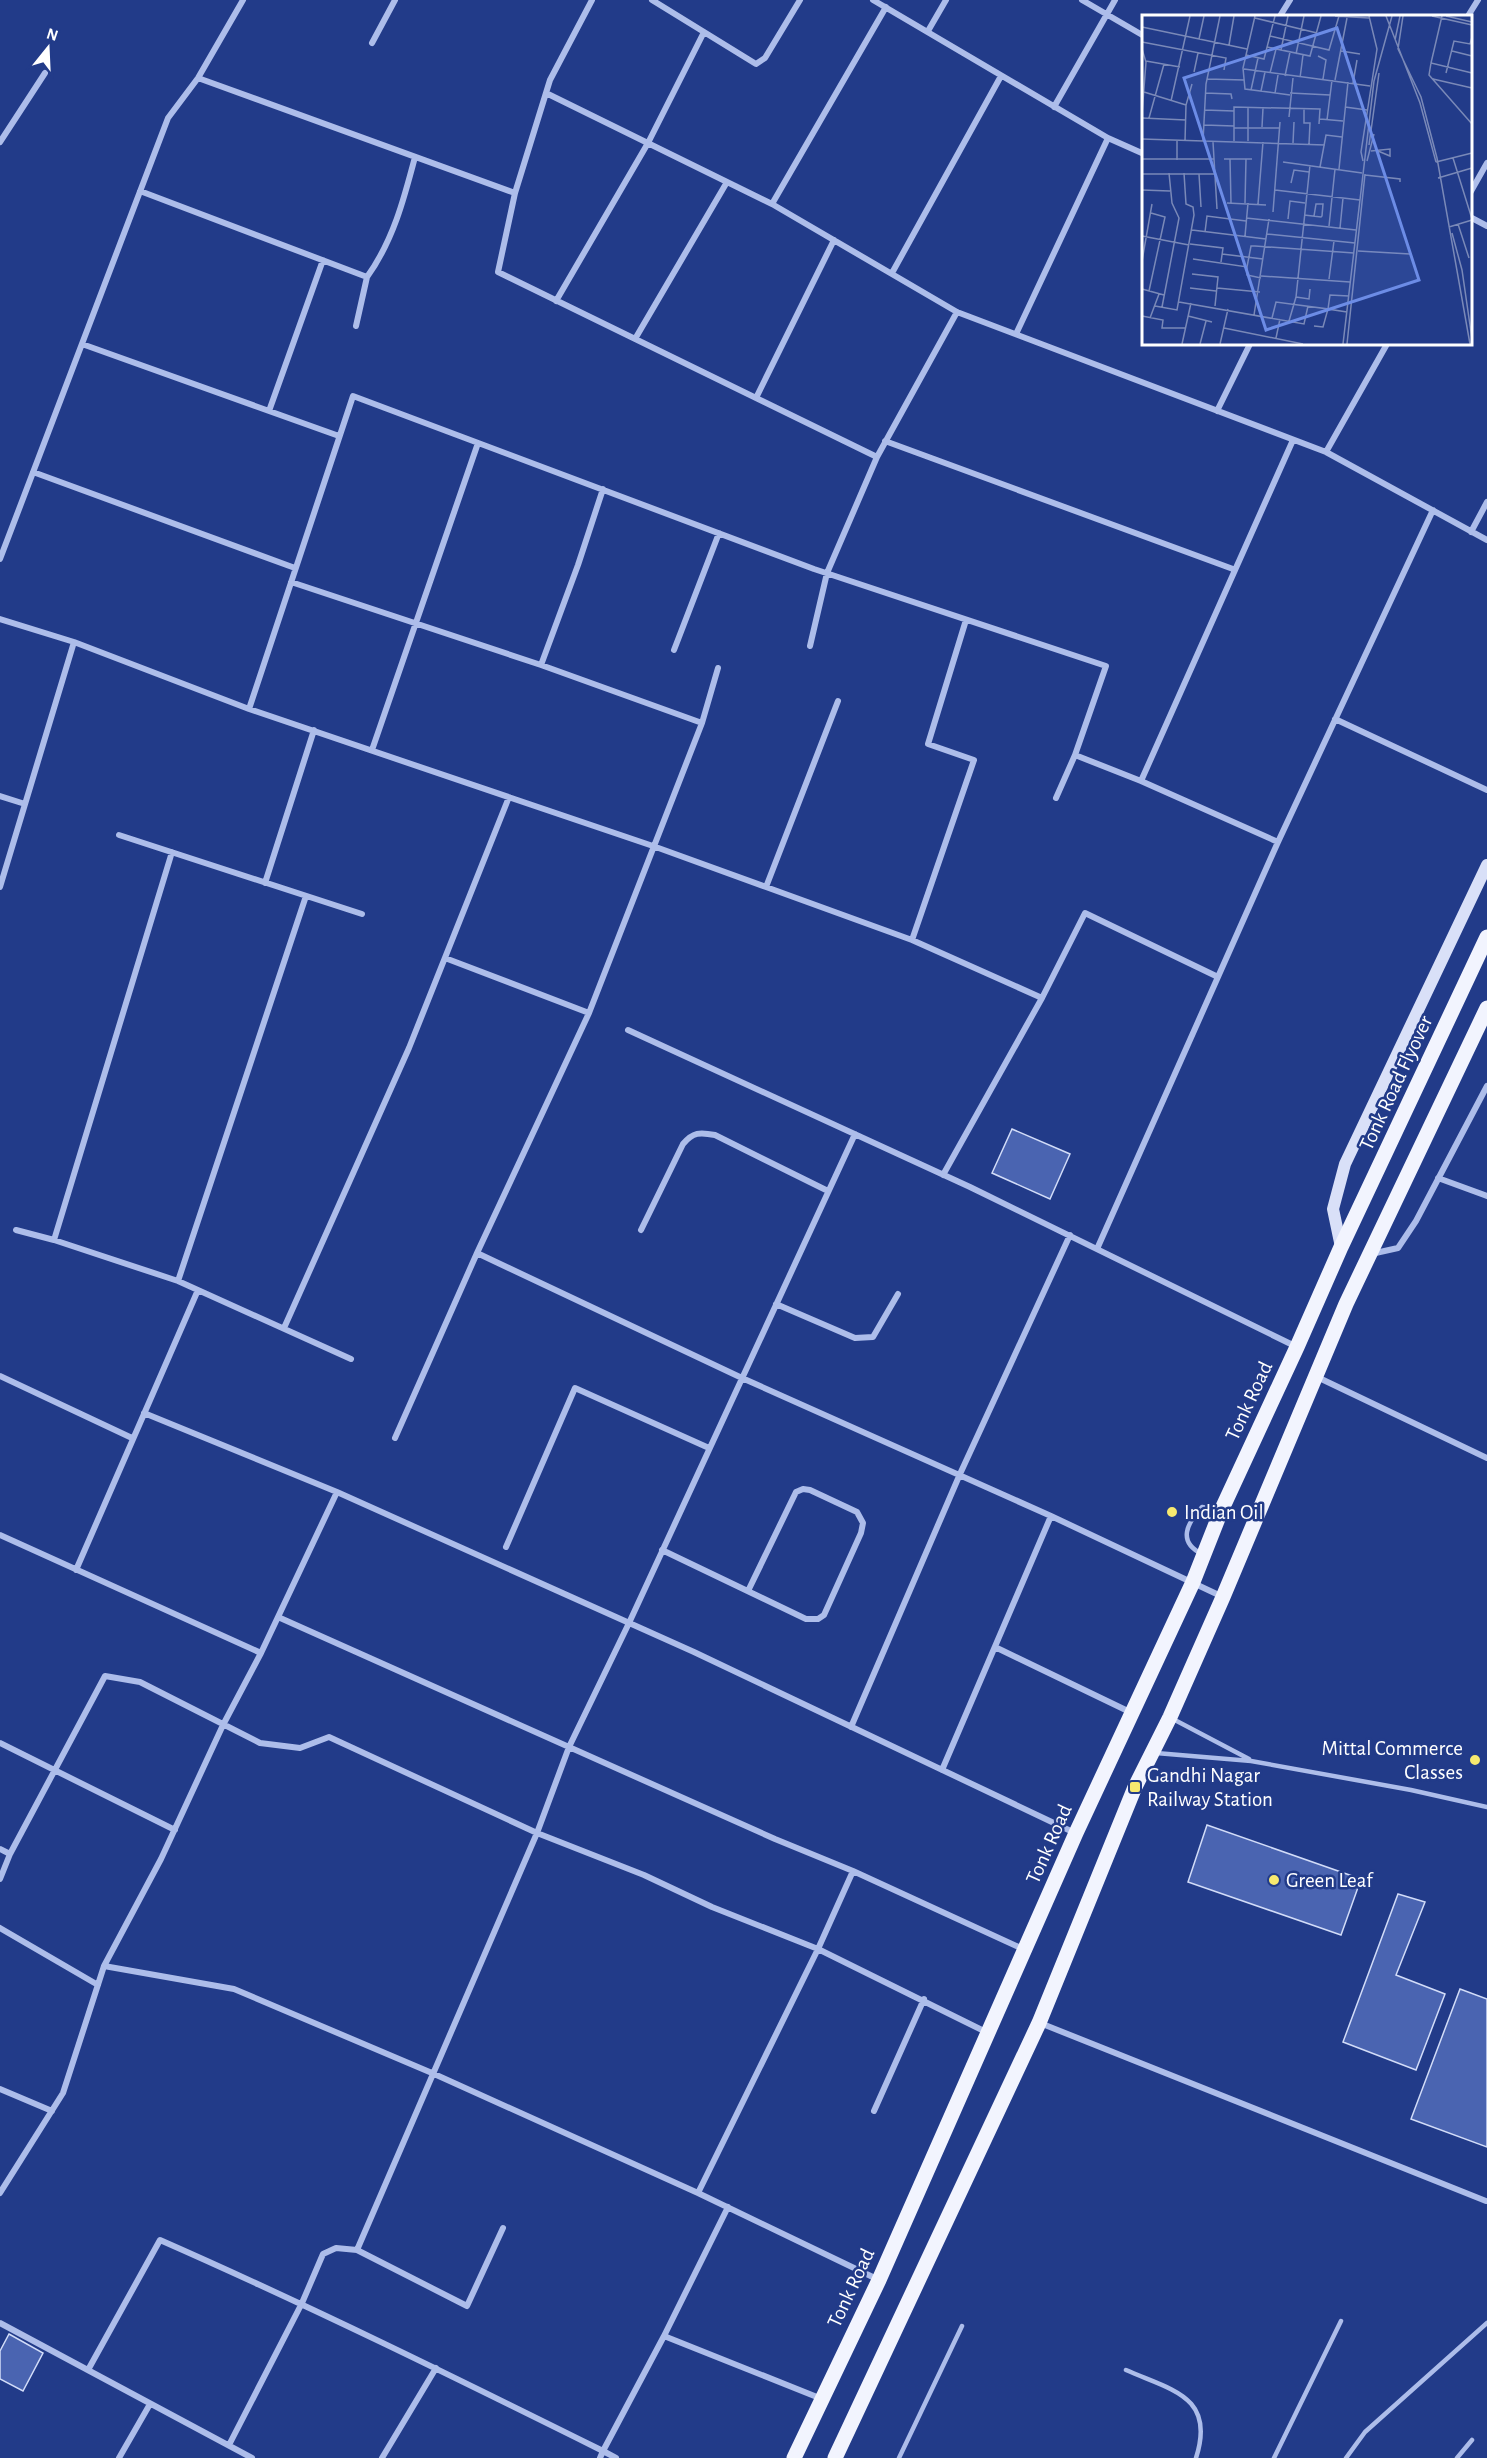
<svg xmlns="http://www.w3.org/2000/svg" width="1487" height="2458" font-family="'Alegreya Sans',sans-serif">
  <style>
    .building { fill: #4a64b1; stroke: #d2dcf8; stroke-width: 1.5 }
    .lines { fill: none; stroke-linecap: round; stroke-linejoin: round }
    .lane { stroke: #adbdea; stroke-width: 4.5 }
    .street { stroke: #adbdea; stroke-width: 6 }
    .secondary { stroke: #d9e0f8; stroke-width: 12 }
    .primary { stroke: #f2f4fe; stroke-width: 15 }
    .poi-dot { fill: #f7e96f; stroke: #223b89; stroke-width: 2 }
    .labels { text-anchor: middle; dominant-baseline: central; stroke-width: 5; stroke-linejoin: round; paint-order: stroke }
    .street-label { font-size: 21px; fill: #fff; stroke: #223b89 }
    .poi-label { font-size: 21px; fill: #fff; stroke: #223b89; text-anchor: start }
    .inset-road { fill: none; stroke: #7a89b8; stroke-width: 1.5 }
    .view { fill: #6c8ce6; fill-opacity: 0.15; stroke: #6c8ce6; stroke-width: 3 }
    .inset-edge { fill: none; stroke: #fff; stroke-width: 3 }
  </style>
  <rect width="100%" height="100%" fill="#223b89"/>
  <path class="building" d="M 1012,1129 L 1070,1154 L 1050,1199 L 992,1173 Z
    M 1207,1825 L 1361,1879 L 1341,1935 L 1188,1882 Z
    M 1398,1894 L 1425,1902 L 1396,1975 L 1445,1994 L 1416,2070 L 1343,2042 Z
    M 1460,1989 L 1487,1999 L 1487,2147 L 1411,2119 Z
    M 9,2334 L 43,2353 L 23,2391 L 0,2379 L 0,2351 Z"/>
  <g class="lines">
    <path class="lane" d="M 1202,1554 C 1177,1542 1187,1523 1202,1507 L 1218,1510
      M 1171,1718 L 1249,1759
      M 1156,1753 L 1251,1761 L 1411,1790 L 1487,1807
      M 1126,2370 C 1171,2390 1216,2396 1196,2458
      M 899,2458 L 962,2326
      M 1274,2458 L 1341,2321
      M 1346,2458 L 1365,2432 L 1487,2323
      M 1457,2458 L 1472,2440"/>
    <path class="street" d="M 592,0 L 550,80 L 515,193 L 498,272 L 877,457
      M 652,0 L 756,64 L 765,58 L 800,0
      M 873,0 L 1108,138 L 1144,154
      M 1082,0 L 1144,36
      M 1280,16 L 1290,0
      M 1468,16 L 1478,0
      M 928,31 L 946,0
      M 372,43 L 395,0
      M 198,78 L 515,193
      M 546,93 L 772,204 L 957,312 L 1326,452 L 1487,540
      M 1054,107 L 1115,0
      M 0,142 L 45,73
      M 140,191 L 367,277 L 356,326
      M 1470,193 L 1487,163
      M 772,204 L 886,7
      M 1470,217 L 1487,226
      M 892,273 L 1001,76
      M 367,277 C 393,241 404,199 415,157
      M 556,301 L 648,143 L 704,32
      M 1016,334 L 1108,138
      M 635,339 L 727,182
      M 82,344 L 339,436
      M 756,398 L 834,240
      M 269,411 L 323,260
      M 1217,411 L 1250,344
      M 885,441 L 1233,569
      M 1326,452 L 1387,344
      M 33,472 L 295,568
      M 1471,532 L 1487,502
      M 0,559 L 168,118 L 198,78 L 243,0
      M 291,582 L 541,665 L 702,723
      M 0,619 L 74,642 L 249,709 L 653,846 L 766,887 L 912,940 L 1042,998
      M 810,646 L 827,573 L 877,457 L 957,312
      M 674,650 L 719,533
      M 541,665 L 578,565 L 603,489
      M 249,709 L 353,396 L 814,569 L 1106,666 L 1075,755 L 1056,798
      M 1335,719 L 1487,790
      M 372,750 L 478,443
      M 1075,755 L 1141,781 L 1278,842
      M 1141,781 L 1293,440
      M 0,796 L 25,804
      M 119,835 L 362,914
      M 265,883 L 314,730
      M 0,887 L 74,642
      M 766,887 L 838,701
      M 912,940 L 974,760 L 928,744 L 966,620
      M 445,958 L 589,1013
      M 628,1030 L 970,1187 L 1297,1347
      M 943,1175 L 1042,998 L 1085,913 L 1218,977
      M 1438,1178 L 1487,1196
      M 16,1230 L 54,1240 L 178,1281 L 351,1359
      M 641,1230 L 683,1144 C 693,1132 700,1132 715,1135 L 828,1191
      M 54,1240 L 172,852
      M 1097,1249 L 1278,842 L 1433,510
      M 477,1253 L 742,1378 L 1051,1516 L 1223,1597
      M 1371,1254 L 1398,1248 L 1416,1221 L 1487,1086
      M 178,1281 L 306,896
      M 776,1304 L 855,1338 L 873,1337 L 898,1294
      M 284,1328 L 409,1048 L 509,797
      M 0,1376 L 132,1438
      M 1315,1376 L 1487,1458
      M 144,1413 L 337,1492 L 694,1652 L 1075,1833
      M 395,1438 L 477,1253 L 589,1013 L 702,723 L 718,668
      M 0,1535 L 261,1653
      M 506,1547 L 575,1388 L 709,1448
      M 662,1550 L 806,1619 L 818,1619 L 824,1615 L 861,1533 L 863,1523 L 857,1512 L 810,1490 L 803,1489 L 796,1492 L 748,1591
      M 76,1570 L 198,1290
      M 278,1617 L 775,1839 L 853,1871 L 1023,1949
      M 995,1647 L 1132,1713
      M 851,1727 L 960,1474 L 1070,1235
      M 0,1743 L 175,1830
      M 942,1770 L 1051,1516
      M 0,1849 L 10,1854 L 105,1676 L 140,1682 L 260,1743 L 300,1748 L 329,1737 L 537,1833 L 644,1875 L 712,1907 L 818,1949 L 988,2033
      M 0,1879 L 10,1854
      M 0,1928 L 98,1985
      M 104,1966 L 234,1989 L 432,2073 L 698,2193 L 879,2280
      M 1040,2023 L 1486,2201
      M 0,2089 L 52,2111
      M 874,2111 L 924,1999
      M 0,2193 L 63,2093 L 104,1966 L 161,1859 L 223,1725 L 261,1653 L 337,1492
      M 698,2193 L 818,1949 L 853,1871
      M 357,2250 L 467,2306 L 503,2228
      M 0,2323 L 252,2458
      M 664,2336 L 728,2207
      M 88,2370 L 160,2240 C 310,2306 456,2378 603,2451 L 600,2458
      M 229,2445 L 302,2303 L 323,2254 L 336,2248 L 357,2250 L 537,1833 L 569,1747 L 629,1623 L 855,1134
      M 119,2458 L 150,2404
      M 382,2458 L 436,2368
      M 616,2458 L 603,2451 L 664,2336 L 822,2399"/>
    <path class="secondary" d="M 1341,1247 L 1333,1209 L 1345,1164 L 1487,865"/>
    <path class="primary" d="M 794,2458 L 879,2280 L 1076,1833 L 1193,1582 L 1221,1511 L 1297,1347 L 1341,1247 L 1487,937
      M 835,2458 L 1039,2023 L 1135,1787 L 1170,1717 L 1223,1597 L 1346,1304 L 1487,1008"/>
  </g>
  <g class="poi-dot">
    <circle cx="1172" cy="1512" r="6"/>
    <circle cx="1475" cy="1760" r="6"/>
    <rect x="1129" y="1781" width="12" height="12" rx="3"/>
    <circle cx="1274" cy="1880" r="6"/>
  </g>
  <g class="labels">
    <g class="street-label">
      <text transform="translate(1396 1083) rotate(-65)">Tonk Road Flyover</text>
      <text transform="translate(1249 1401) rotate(-65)">Tonk Road</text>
      <text transform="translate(1049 1844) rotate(-66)">Tonk Road</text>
      <text transform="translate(851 2288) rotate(-65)">Tonk Road</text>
    </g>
    <g class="poi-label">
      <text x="1184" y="1512">Indian Oil</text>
      <text x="1463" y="1748" text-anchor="end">Mittal Commerce<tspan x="1463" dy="24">Classes</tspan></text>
      <text x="1147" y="1775">Gandhi Nagar<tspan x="1147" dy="24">Railway Station</tspan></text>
      <text x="1286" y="1880">Green Leaf</text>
    </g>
  </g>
  <g transform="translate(1142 15)">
    <rect width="330" height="330" fill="#223b89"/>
    <path class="inset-road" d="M 113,1 L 101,53 L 103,74 L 148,80M 193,1 L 227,3M 244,1 L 278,88 L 294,147M 261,1 L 256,34 L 279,82 L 295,143 L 328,329M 290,1 L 330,10M 300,1 L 289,48 L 330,58M 304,1 L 330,7M 113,3 L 175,18M 0,12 L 105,34M 128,21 L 187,35 L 197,1M 57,24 L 62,1M 253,25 L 258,1M 0,27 L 84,43 L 82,55M 87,30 L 92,1M 125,32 L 168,41 L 179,1M 0,34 L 4,47 L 0,99M 139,35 L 146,1M 199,36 L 218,39M 310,36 L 330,41M 154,39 L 162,1M 104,40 L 122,44 L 133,1M 176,41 L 184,45 L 181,64M 4,46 L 38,52M 289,48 L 287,60 L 330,109M 102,54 L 228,71M 52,57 L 56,38M 128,58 L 134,34M 304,58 L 312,26 L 328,29 L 330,22M 143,61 L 148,37M 158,63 L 161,40M 65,64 L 102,65M 291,64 L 330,73M 193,65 L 205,3M 211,68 L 215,45M 109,75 L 116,43M 119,76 L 123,57M 2,77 L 44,90M 63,78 L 89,79 L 90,84M 133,78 L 136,60M 148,78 L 188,80M 29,86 L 48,1M 203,92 L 225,95M 162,94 L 162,108 L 168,108 L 167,129M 62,95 L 92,96M 147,102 L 151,63M 0,103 L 44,105M 7,103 L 22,49M 178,104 L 201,106M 185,105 L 190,65M 62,110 L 92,111M 120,112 L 121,93M 92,113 L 138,113M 0,124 L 183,130M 35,125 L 35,145M 43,126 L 44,90 L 50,69M 61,126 L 64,69 L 78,1M 92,126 L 92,92 L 178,94 L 177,109M 106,126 L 106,92M 71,127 L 75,194M 151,128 L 152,107M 227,130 L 237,58M 229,136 L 248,134 L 248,141 L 236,136M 311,143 L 330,204M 0,144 L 72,144M 82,144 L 110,144M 88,144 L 89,188M 221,146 L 219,137 L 235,34 L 227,1M 225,146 L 232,119M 141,147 L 220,158M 294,147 L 330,138M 178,152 L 184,120 L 200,122M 197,154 L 206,67M 0,159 L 72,159M 57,159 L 59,192M 223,160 L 258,164 L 258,167M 296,163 L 330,153M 149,168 L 152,155 L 167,157M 0,175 L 28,176M 133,175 L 218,185M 85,188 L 124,190M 103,188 L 104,144M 116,189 L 121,127M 131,197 L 138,107M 162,200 L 179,202 L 180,201 L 181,189 L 174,189 L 172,201M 104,203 L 214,215M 146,204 L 148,186 L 163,188M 316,209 L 327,243M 187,211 L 193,154M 307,212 L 330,205M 198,213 L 201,183M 50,215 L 124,224M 63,217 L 65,201 L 104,206M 310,218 L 320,255 L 330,324M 125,219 L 213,228M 0,221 L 47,230M 103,221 L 106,188M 48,229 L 81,233 L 79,247M 216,236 L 268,239M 80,239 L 121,244M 51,244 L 105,252 L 109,231 L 113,231 L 212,238M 0,246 L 10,189M 105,252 L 105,260 L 119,263M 50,259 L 76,262 L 73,291M 119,261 L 208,267M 187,264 L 192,226M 48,273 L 74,276M 75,273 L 118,277M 0,274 L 22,280M 7,276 L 23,202 L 9,198M 154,282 L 167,284 L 168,274M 37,287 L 162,309 L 166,291M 13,291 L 35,295 L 52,200 L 51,192 L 44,189 L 42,158M 20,292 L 37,203 L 30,188 L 27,158M 205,297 L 186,294 L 188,280 L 207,281M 112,300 L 127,204M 0,301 L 21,305 L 20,313 L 44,313M 46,301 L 70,307M 8,303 L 17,279M 130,303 L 134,287 L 186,294 L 181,312 L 172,311M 147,306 L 154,282 L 168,150M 82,313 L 161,329M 134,323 L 138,304M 40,329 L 49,288M 58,329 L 64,306M 78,329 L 86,294M 201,329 L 232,66 L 250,1M 205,329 L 223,159"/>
    <path class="view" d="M 195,13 L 277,265 L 124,315 L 42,63 Z"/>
    <rect width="330" height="330" class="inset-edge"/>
  </g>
  <g transform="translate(48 48) rotate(18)" stroke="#223b89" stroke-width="4.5" paint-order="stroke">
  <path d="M0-4.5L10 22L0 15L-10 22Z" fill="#ffffff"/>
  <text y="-9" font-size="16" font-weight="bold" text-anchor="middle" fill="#ffffff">N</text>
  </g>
</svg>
